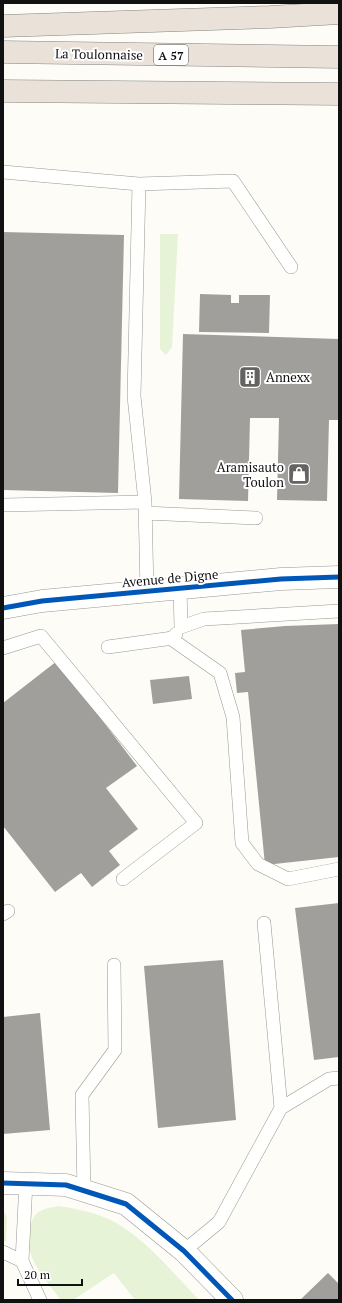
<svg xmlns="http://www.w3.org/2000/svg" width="342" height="1303" font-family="'PT Serif',serif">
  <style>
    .green { fill: #e7f3d7 }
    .building { fill: #a19f9c }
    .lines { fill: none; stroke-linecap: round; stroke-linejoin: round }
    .service-casing { stroke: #979795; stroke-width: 14 }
    .tertiary-casing { stroke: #979795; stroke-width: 23 }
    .motorway-casing { stroke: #858482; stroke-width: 23 }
    .service { stroke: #fffffe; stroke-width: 13 }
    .tertiary { stroke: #fffffe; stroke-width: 22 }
    .motorway { stroke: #eae1d8; stroke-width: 22 }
    .cycleway-casing { stroke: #fff; stroke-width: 8 }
    .cycleway { stroke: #0057b8; stroke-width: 5 }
    .labels { text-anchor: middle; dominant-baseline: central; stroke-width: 4; stroke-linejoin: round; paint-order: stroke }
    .shield { fill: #fff; stroke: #585858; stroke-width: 1 }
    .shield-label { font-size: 12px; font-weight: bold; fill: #111 }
    .street-label { font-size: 13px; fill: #111; stroke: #fff }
    .poi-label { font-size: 13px; fill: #111; stroke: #fff; text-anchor: start }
  </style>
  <rect width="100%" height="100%" fill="#fdfcf7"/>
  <path class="green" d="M 160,234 L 178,234 L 172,347 L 166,355 L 160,349 Z
    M 59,1206 C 73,1208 87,1211 101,1216 C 138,1229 172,1272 199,1300 L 135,1300 L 114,1273 L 73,1300 L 61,1300 C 45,1279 22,1256 30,1228 C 34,1210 42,1209 59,1206 Z
    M 3,1210 L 7,1217 L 6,1243 L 3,1239 Z"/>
  <path class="building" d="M 3,232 L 124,235 L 118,493 L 3,490 Z
    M 200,294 L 231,295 L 231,303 L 239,303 L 239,295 L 270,295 L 269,333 L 199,332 Z
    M 183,334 L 339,339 L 339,420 L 329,420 L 327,501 L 277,500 L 279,418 L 250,418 L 248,501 L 179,499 Z
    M 339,624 L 339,857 L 265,865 L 248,692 L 237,693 L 235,673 L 245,672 L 241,630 L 285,626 Z
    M 57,661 L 137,766 L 106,788 L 138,829 L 109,851 L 120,865 L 92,887 L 81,873 L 55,892 L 3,826 L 3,703 Z
    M 189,676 L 192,699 L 153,704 L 150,680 Z
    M 339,903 L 339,1057 L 314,1060 L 295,908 Z
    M 223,960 L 236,1120 L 158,1128 L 144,966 Z
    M 40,1013 L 50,1130 L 3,1134 L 3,1017 Z
    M 328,1273 L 339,1284 L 339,1300 L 300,1300 Z"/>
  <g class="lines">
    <g class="service-casing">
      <path id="service" d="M 3,172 L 139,184
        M 3,505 L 145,502
        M 145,513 L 256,518
        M 180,588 L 181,627 L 204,619 L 339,611
        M 147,591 L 145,502 L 134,396 L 139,184 L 233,181 L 291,267
        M 170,638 L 220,673 L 233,717 L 242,843 L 258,864 L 288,879 L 339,869
        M 108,647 L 173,638 L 176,634
        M 3,648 L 41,636 L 196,823 L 123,879
        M 3,914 L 8,911
        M 264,923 L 281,1108
        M 26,1182 L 22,1261 L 40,1300
        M 84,1191 L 82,1095 L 115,1050 L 114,965
        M 184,1251 L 219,1222 L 281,1108 L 329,1079 L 339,1078
        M 3,1252 L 22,1261"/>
    </g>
    <g class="tertiary-casing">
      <path id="tertiary" d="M 3,608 L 42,601 L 281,579 L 339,577
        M 3,1183 L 66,1185 L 126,1204 L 184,1251 L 232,1300"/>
    </g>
    <g class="motorway-casing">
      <path id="motorway" d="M 3,26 L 270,17 L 339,13
        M 3,52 L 339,57
        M 3,91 L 339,94"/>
    </g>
    <use href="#service" class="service"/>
    <use href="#tertiary" class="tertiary"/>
    <use href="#motorway" class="motorway"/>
    <g class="cycleway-casing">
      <path id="cycleway" d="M 3,608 L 42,601 L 281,579 L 339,577
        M 3,1183 L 66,1185 L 126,1204 L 184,1251 L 232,1300"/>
    </g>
    <use href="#cycleway" class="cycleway"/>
  </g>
  <defs>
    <g id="building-square" transform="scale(1.15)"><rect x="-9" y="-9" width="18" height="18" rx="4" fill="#646362" stroke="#fff"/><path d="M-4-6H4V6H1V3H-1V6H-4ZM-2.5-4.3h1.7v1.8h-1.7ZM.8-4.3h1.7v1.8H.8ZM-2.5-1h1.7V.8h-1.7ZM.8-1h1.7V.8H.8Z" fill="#fff"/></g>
    <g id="shop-square" transform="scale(1.15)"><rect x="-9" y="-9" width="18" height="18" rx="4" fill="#646362" stroke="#fff"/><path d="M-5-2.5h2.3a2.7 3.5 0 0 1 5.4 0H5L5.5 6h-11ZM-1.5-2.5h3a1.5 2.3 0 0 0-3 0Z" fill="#fff"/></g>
  </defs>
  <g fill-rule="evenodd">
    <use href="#building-square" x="250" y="377"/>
    <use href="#shop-square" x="299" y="474"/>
  </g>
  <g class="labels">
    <rect class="shield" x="154" y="45" width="34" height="20" rx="3"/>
    <g class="shield-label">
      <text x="171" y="55">A 57</text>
    </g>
    <g class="street-label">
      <text transform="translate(99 54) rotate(1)">La Toulonnaise</text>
      <text transform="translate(170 578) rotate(-5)">Avenue de Digne</text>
    </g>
    <g class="poi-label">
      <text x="266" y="377">Annexx</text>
      <text x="284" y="467" text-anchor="end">Aramisauto<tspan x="284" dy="15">Toulon</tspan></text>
    </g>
  </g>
  <rect width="342" height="1303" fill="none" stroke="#111111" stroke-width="8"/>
  <path d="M18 1279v6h64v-6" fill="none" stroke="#111111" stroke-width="2"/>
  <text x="24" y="1279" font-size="12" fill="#111111" stroke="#ffffff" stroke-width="3" paint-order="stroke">20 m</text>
</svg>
